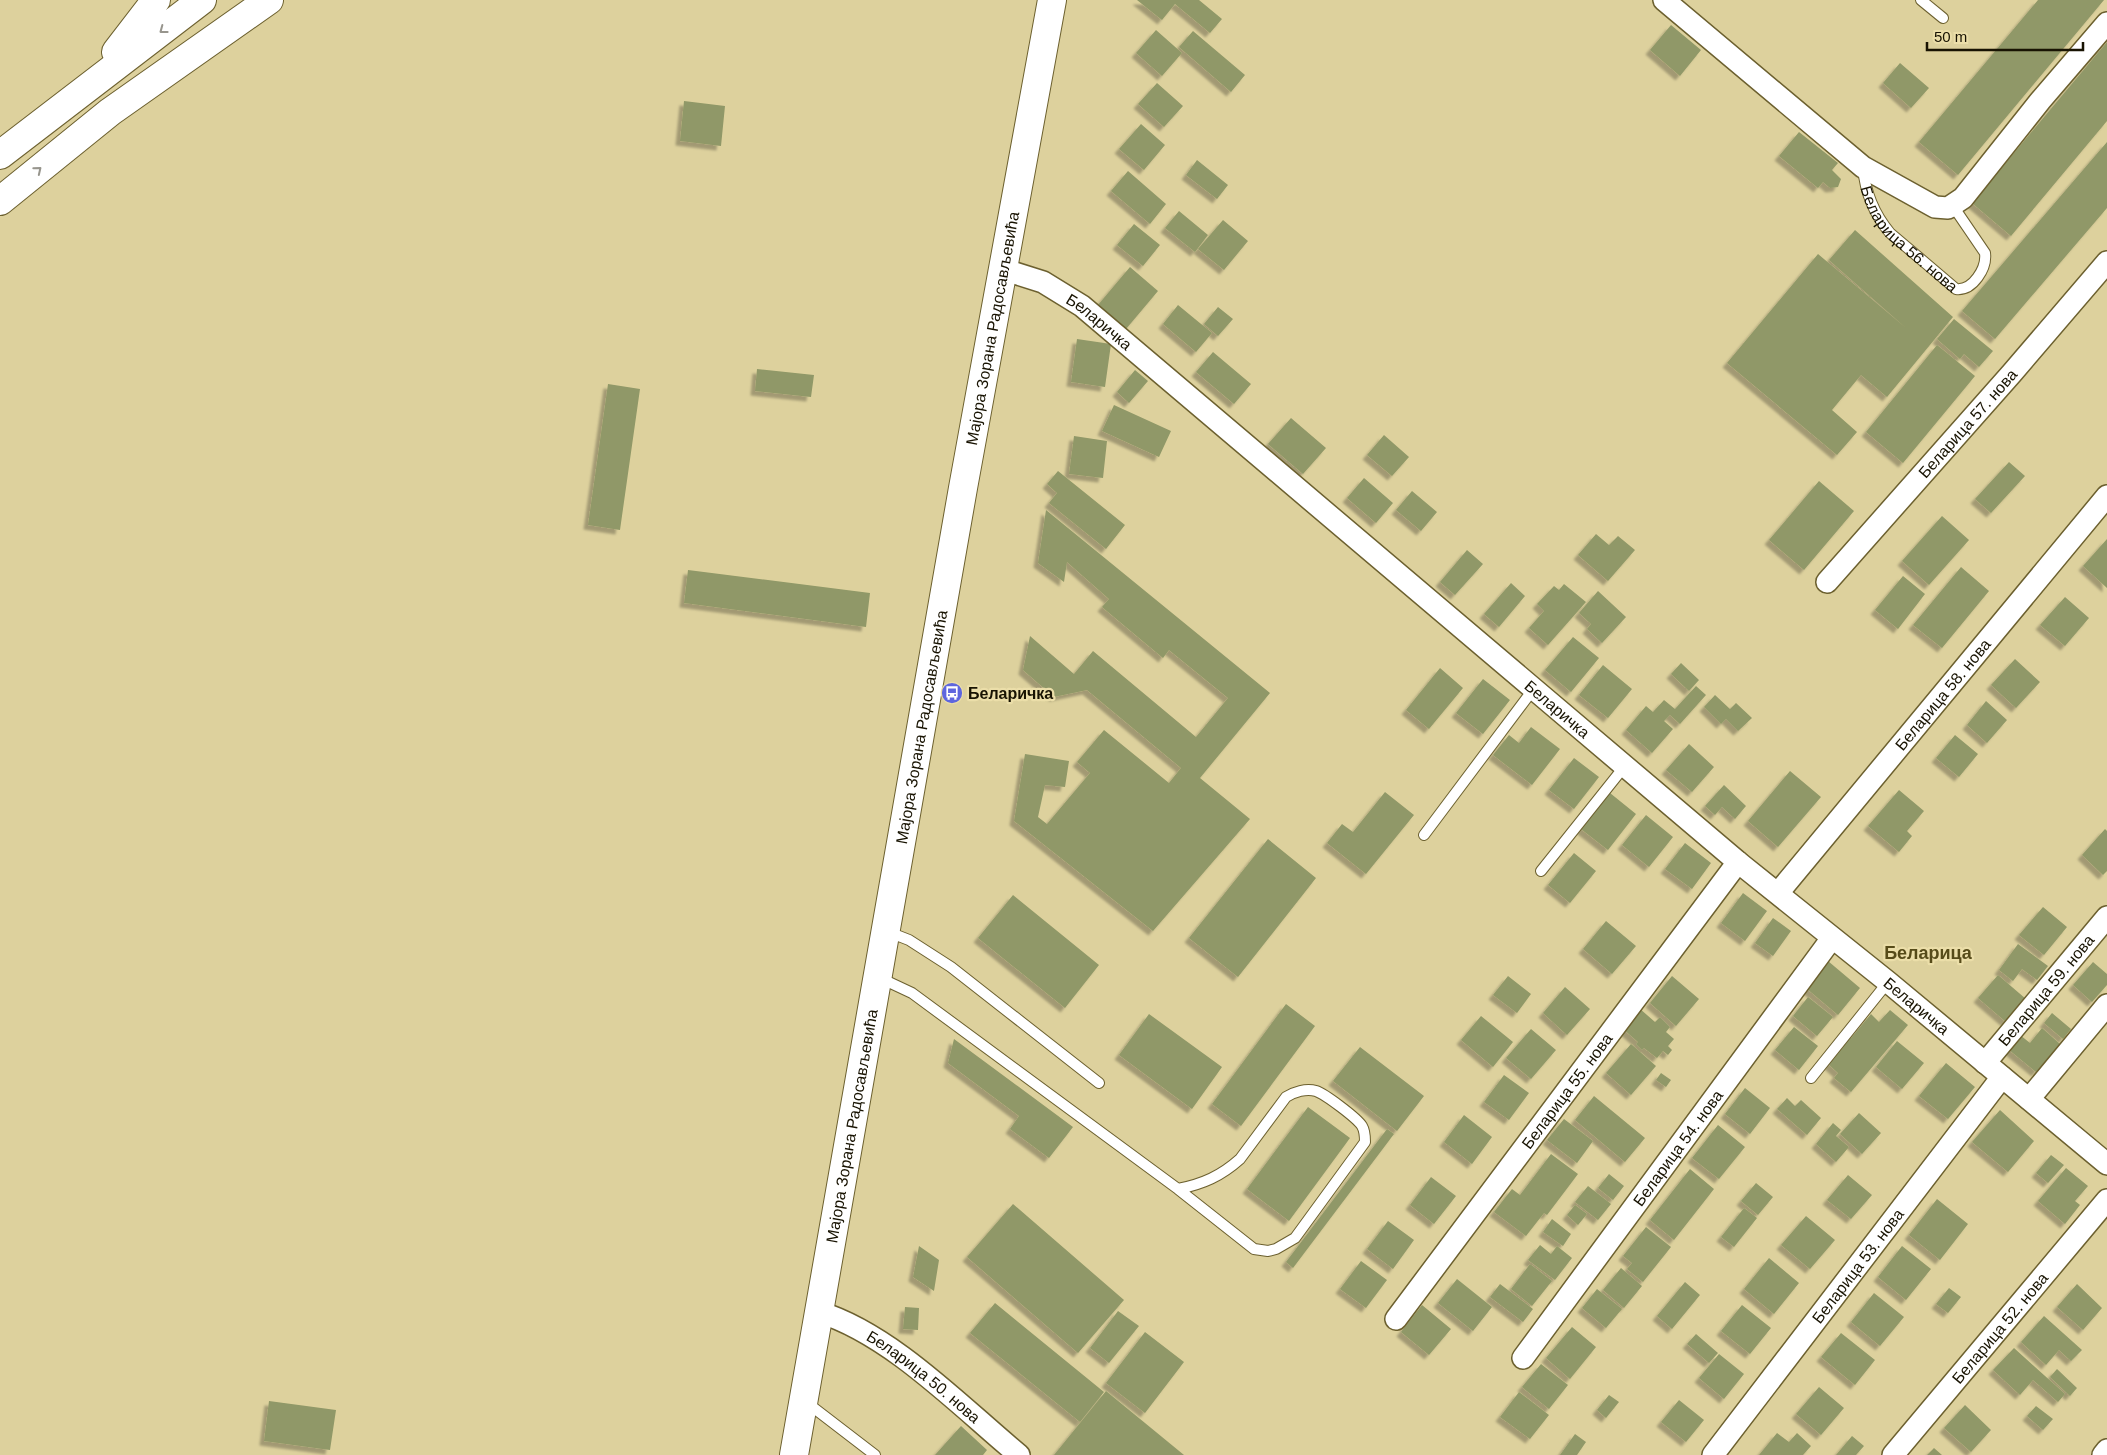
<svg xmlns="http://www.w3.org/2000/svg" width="2107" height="1455" font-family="Helvetica,sans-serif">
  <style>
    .building { fill: #909867; filter: url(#shadow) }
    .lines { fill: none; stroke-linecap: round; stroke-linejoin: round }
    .lane-casing { stroke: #6c602f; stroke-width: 12 }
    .street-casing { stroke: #6c602f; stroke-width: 24 }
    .secondary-casing { stroke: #6c602f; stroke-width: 30 }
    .highway-casing { stroke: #6c602f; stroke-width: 30 }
    .lane { stroke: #fff; stroke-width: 10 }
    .street { stroke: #fff; stroke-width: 21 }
    .secondary { stroke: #fff; stroke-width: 28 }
    .highway { stroke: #fff; stroke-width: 28 }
    .oneway { stroke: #97958d }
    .labels { text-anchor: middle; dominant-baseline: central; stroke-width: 4.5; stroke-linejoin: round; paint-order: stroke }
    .street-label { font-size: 16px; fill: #181302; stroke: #ebdea9 }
    .poi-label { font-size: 16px; font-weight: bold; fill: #181302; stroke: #ebdea9; text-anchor: start }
    .neighbourhood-label { font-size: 18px; font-weight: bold; fill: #564b19; stroke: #ebdea9 }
  </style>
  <defs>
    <filter id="shadow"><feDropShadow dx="-4.5" dy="4.5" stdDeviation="1" flood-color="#0004"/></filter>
  </defs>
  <rect width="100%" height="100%" fill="#ddd19d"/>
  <path class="building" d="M 1137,0 L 1199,0 L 1222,19 L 1210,33 L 1175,4 L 1162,20 Z
    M 2038,0 L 2104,0 L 1958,175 L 1919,142 Z
    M 1671,25 L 1701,50 L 1680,76 L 1650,50 Z
    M 1156,30 L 1182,53 L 1162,76 L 1136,53 Z
    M 1193,31 L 1245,75 L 1231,92 L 1179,47 Z
    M 2107,42 L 2107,121 L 2011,236 L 1972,203 Z
    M 1900,63 L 1929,88 L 1911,108 L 1883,83 Z
    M 1157,83 L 1183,106 L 1164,127 L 1138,104 Z
    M 684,101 L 725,106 L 721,146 L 680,141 Z
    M 1141,124 L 1165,145 L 1144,170 L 1119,149 Z
    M 1799,132 L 1838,163 L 1832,170 L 1841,179 L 1838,187 L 1830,188 L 1823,182 L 1818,188 L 1779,156 Z
    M 2107,142 L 2107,208 L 1995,339 L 1962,311 Z
    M 1197,160 L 1228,185 L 1217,199 L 1186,175 Z
    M 1128,171 L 1166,204 L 1150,224 L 1111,191 Z
    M 1179,211 L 1208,235 L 1195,252 L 1165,228 Z
    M 1223,220 L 1248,241 L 1224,270 L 1198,249 Z
    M 1134,224 L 1160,245 L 1143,266 L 1117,245 Z
    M 1855,230 L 1953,317 L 1887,397 L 1861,375 L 1832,410 L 1857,432 L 1837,455 L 1727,363 L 1818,254 L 1906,328 L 1829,260 Z
    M 1130,267 L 1158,291 L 1126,329 L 1098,305 Z
    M 1178,305 L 1212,333 L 1196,352 L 1163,324 Z
    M 1218,307 L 1233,319 L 1218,336 L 1204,324 Z
    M 1954,319 L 1993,351 L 1979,367 L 1964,354 L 1960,359 L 1937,339 Z
    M 1077,339 L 1111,344 L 1105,387 L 1071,382 Z
    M 1937,345 L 1975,376 L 1903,463 L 1866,432 Z
    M 1213,352 L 1251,384 L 1234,404 L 1196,372 Z
    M 757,369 L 814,375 L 811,397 L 755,391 Z
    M 1135,370 L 1148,381 L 1129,403 L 1117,392 Z
    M 608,384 L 640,389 L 620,530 L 588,525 Z
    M 1114,405 L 1171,431 L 1159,457 L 1102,431 Z
    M 1291,418 L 1326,448 L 1303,474 L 1268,444 Z
    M 1384,435 L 1409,457 L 1392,476 L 1367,455 Z
    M 1074,436 L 1107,441 L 1103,478 L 1069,474 Z
    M 2009,462 L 2025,476 L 1991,513 L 1975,499 Z
    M 1058,471 L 1125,525 L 1106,549 L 1049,503 L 1057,493 L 1047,484 Z
    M 1364,478 L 1393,503 L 1376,523 L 1347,498 Z
    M 1819,481 L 1854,511 L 1804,570 L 1769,540 Z
    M 1412,491 L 1437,512 L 1421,531 L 1396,510 Z
    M 1046,510 L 1270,693 L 1200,778 L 1250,819 L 1153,931 L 1014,821 L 1025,754 L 1069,761 L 1065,787 L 1045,785 L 1038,817 L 1047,824 L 1090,773 L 1077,762 L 1104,730 L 1169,783 L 1181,768 L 1087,690 L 1054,697 L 1023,670 L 1030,636 L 1074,674 L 1093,651 L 1196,737 L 1228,698 L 1169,650 L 1163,658 L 1102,607 L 1109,599 L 1067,562 L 1064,582 L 1038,563 Z
    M 1942,516 L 1969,540 L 1929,585 L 1902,561 Z
    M 1596,534 L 1609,545 L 1618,536 L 1635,550 L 1608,581 L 1578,555 Z
    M 2107,539 L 2107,588 L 2083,566 Z
    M 1467,550 L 1483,564 L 1455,595 L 1440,582 Z
    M 1961,567 L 1989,591 L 1942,648 L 1913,625 Z
    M 688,570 L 870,593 L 866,627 L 684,603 Z
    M 1903,576 L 1925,594 L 1898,629 L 1875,610 Z
    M 1511,583 L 1525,596 L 1499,627 L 1484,614 Z
    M 1564,584 L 1586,602 L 1548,645 L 1529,628 L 1544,611 L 1537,604 L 1554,586 L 1559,590 Z
    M 1598,591 L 1626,617 L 1602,643 L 1587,629 L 1591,624 L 1579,613 Z
    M 2065,597 L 2089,618 L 2065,646 L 2040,625 Z
    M 1573,637 L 1599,658 L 1571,692 L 1545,670 Z
    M 2015,659 L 2040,682 L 2016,708 L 1991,685 Z
    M 1681,663 L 1699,680 L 1689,691 L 1671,674 Z
    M 1603,665 L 1632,689 L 1608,718 L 1579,695 Z
    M 1440,668 L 1463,688 L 1429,729 L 1406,710 Z
    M 1483,679 L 1510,700 L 1483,734 L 1456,713 Z
    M 1696,686 L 1706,695 L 1680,724 L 1670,715 L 1664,721 L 1673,729 L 1652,753 L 1626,730 L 1646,706 L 1653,712 L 1664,700 L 1675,709 Z
    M 1715,695 L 1730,709 L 1736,703 L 1752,718 L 1738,731 L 1726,719 L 1721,724 L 1704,707 Z
    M 1986,701 L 2007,720 L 1987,743 L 1967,725 Z
    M 1531,727 L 1560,749 L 1532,785 L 1493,755 L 1509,735 L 1519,743 Z
    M 1955,735 L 1978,754 L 1959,777 L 1936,758 Z
    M 1689,744 L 1714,767 L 1692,792 L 1666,770 Z
    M 1574,758 L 1599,777 L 1574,809 L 1549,790 Z
    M 1790,771 L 1821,797 L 1778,847 L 1748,821 Z
    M 1724,785 L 1746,806 L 1735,819 L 1722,807 L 1715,815 L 1705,806 Z
    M 1899,790 L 1924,811 L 1907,831 L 1912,836 L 1899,852 L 1868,826 Z
    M 1385,792 L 1414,815 L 1366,874 L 1327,843 L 1342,824 L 1353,832 Z
    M 1610,793 L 1636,814 L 1608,850 L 1581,829 Z
    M 1646,815 L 1673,837 L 1649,867 L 1622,845 Z
    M 2105,829 L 2107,831 L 2107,871 L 2103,875 L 2082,855 Z
    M 1268,839 L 1316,878 L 1238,977 L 1189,938 Z
    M 1685,843 L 1711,863 L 1692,889 L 1665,869 Z
    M 1574,853 L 1596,871 L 1570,903 L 1548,885 Z
    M 1743,893 L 1767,911 L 1745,941 L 1721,923 Z
    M 1013,895 L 1099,965 L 1065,1008 L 978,938 Z
    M 2043,907 L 2067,927 L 2044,955 L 2019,935 Z
    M 1773,918 L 1791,931 L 1773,956 L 1755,943 Z
    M 1606,921 L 1636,946 L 1612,974 L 1583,949 Z
    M 2018,944 L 2048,966 L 2037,980 L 2022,969 L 2013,981 L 1999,970 Z
    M 1828,961 L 1860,988 L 1838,1015 L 1806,988 Z
    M 2093,962 L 2107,974 L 2107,985 L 2092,1002 L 2073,985 Z
    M 1998,975 L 2026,999 L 2006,1022 L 1978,998 Z
    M 1508,976 L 1531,994 L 1517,1013 L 1493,995 Z
    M 1672,976 L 1699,999 L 1676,1026 L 1650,1003 Z
    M 1565,987 L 1590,1009 L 1567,1035 L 1543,1013 Z
    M 1808,997 L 1833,1017 L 1817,1036 L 1793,1016 Z
    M 1286,1004 L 1315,1026 L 1241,1126 L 1212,1104 Z
    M 1639,1008 L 1655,1022 L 1660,1017 L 1670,1027 L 1666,1032 L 1674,1039 L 1668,1046 L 1672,1050 L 1668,1055 L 1663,1051 L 1657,1058 L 1644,1048 L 1642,1050 L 1636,1044 L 1638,1042 L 1622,1028 Z
    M 1890,1010 L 1908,1025 L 1851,1092 L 1834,1078 L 1838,1073 L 1827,1063 L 1849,1036 L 1851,1038 L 1871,1014 L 1879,1022 Z
    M 2052,1013 L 2071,1029 L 2063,1039 L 2044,1023 Z
    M 1149,1014 L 1222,1067 L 1192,1109 L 1119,1055 Z
    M 1481,1016 L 1513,1042 L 1493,1067 L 1461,1040 Z
    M 1794,1027 L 1818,1046 L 1799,1070 L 1775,1050 Z
    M 2042,1028 L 2060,1044 L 2036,1072 L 2008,1049 L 2020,1035 L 2030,1043 Z
    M 1531,1029 L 1556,1050 L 1531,1079 L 1506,1058 Z
    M 954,1039 L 1073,1127 L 1049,1158 L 1010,1129 L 1019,1116 L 948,1063 Z
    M 1897,1041 L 1924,1063 L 1902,1089 L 1876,1067 Z
    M 1631,1044 L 1656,1066 L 1631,1095 L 1606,1073 Z
    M 1360,1047 L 1424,1096 L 1397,1131 L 1333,1081 Z
    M 1946,1063 L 1975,1087 L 1948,1119 L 1919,1096 Z
    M 1661,1073 L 1671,1080 L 1666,1087 L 1656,1080 Z
    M 1504,1075 L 1529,1093 L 1509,1120 L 1484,1102 Z
    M 1745,1088 L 1770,1108 L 1750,1134 L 1725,1114 Z
    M 1594,1096 L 1645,1138 L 1625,1162 L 1575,1120 Z
    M 1787,1098 L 1795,1106 L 1801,1100 L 1821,1118 L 1807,1135 L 1777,1109 Z
    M 1308,1107 L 1350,1138 L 1289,1221 L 1247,1189 Z
    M 2000,1110 L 2034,1141 L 2008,1172 L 1972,1142 Z
    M 1859,1113 L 1881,1133 L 1862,1154 L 1840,1134 Z
    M 1464,1115 L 1492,1137 L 1472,1164 L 1444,1142 Z
    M 1564,1119 L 1593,1141 L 1577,1163 L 1547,1140 Z
    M 1833,1123 L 1841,1130 L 1836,1136 L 1849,1147 L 1836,1162 L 1816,1144 Z
    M 1718,1125 L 1745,1147 L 1719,1179 L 1692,1158 Z
    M 1387,1129 L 1394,1134 L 1293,1268 L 1286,1262 Z
    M 1551,1154 L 1578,1174 L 1547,1215 L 1544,1213 L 1526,1236 L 1494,1212 L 1512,1189 L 1520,1195 Z
    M 2051,1155 L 2064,1165 L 2048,1183 L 2036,1173 Z
    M 2066,1168 L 2088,1186 L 2075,1201 L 2080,1205 L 2065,1224 L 2038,1201 Z
    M 1690,1169 L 1714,1189 L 1674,1240 L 1650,1220 Z
    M 1609,1174 L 1624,1186 L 1613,1200 L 1598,1188 Z
    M 1848,1175 L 1872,1195 L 1851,1219 L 1827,1200 Z
    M 1431,1177 L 1456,1196 L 1434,1224 L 1410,1205 Z
    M 1756,1183 L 1773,1197 L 1758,1215 L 1741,1201 Z
    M 1588,1186 L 1611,1204 L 1598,1220 L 1575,1202 Z
    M 1937,1199 L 1968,1224 L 1940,1260 L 1909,1235 Z
    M 1013,1204 L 1124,1300 L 1078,1353 L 967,1257 Z
    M 1575,1205 L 1587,1214 L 1578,1225 L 1567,1215 Z
    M 1744,1208 L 1757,1218 L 1734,1247 L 1721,1237 Z
    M 1806,1216 L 1835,1240 L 1810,1269 L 1781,1245 Z
    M 1552,1219 L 1571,1234 L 1563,1246 L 1543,1232 Z
    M 1388,1221 L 1414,1240 L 1393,1269 L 1367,1249 Z
    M 1646,1227 L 1671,1247 L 1643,1282 L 1627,1269 L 1632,1263 L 1623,1256 Z
    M 1540,1245 L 1551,1254 L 1557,1246 L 1572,1258 L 1555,1280 L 1528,1260 Z
    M 919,1246 L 939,1260 L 934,1291 L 913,1277 Z
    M 1902,1246 L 1931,1269 L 1906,1300 L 1878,1277 Z
    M 1769,1258 L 1799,1283 L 1774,1314 L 1744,1289 Z
    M 1361,1261 L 1387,1280 L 1366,1308 L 1340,1289 Z
    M 1530,1264 L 1552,1281 L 1532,1306 L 1511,1289 Z
    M 1621,1268 L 1642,1286 L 1624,1308 L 1603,1290 Z
    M 1457,1279 L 1492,1307 L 1473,1331 L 1438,1303 Z
    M 1685,1282 L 1700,1295 L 1672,1329 L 1657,1316 Z
    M 1500,1284 L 1533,1309 L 1523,1322 L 1490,1297 Z
    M 2077,1284 L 2102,1308 L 2083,1330 L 2057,1307 Z
    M 1949,1288 L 1961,1297 L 1948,1313 L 1936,1304 Z
    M 1597,1289 L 1622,1309 L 1606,1328 L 1582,1308 Z
    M 1874,1293 L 1904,1317 L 1880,1346 L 1851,1322 Z
    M 995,1303 L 1104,1392 L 1080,1422 L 970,1333 Z
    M 1422,1305 L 1451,1329 L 1429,1355 L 1401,1332 Z
    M 1742,1305 L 1771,1328 L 1750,1354 L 1721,1331 Z
    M 905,1307 L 919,1308 L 918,1330 L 903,1329 Z
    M 1118,1311 L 1139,1326 L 1109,1363 L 1090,1348 Z
    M 2044,1316 L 2082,1350 L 2071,1361 L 2059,1350 L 2046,1365 L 2021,1342 Z
    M 1572,1327 L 1596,1347 L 1570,1379 L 1546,1358 Z
    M 1145,1332 L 1184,1362 L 1145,1413 L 1106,1383 Z
    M 1841,1333 L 1875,1360 L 1855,1385 L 1821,1357 Z
    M 1696,1334 L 1718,1353 L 1709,1363 L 1687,1344 Z
    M 2014,1348 L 2065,1394 L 2058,1402 L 2033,1380 L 2020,1395 L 1993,1370 Z
    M 1719,1354 L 1744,1374 L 1724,1399 L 1699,1378 Z
    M 1541,1364 L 1568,1385 L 1549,1409 L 1522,1387 Z
    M 2057,1369 L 2077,1388 L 2070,1396 L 2050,1377 Z
    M 1819,1387 L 1844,1408 L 1821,1435 L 1796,1414 Z
    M 1106,1391 L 1184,1455 L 1054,1455 Z
    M 1519,1392 L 1549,1415 L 1530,1439 L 1500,1417 Z
    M 1609,1395 L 1619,1402 L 1606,1418 L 1597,1410 Z
    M 1679,1400 L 1704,1420 L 1686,1442 L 1661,1422 Z
    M 269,1401 L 336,1410 L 330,1450 L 264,1441 Z
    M 1965,1405 L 1991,1430 L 1971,1452 L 1944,1428 Z
    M 2036,1406 L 2053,1419 L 2043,1430 L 2027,1416 Z
    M 961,1426 L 987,1450 L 983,1455 L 935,1455 Z
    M 1777,1433 L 1789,1442 L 1797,1433 L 1811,1446 L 1803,1455 L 1759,1455 Z
    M 1575,1434 L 1586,1442 L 1577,1455 L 1560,1455 Z
    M 1852,1436 L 1864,1446 L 1856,1455 L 1836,1455 Z
    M 1934,1448 L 1942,1455 L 1927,1455 Z"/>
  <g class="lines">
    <g class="lane-casing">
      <g id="lane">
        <path d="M 1921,0 L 1943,18"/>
        <path id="s1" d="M 1863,167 C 1865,191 1874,214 1890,233 L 1956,289 C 1973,291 1987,268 1985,253 L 1953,206"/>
        <path d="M 1424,835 L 1535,687"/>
        <path d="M 1541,871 L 1624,767"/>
        <path d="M 886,931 L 909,940 L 951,967 L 1099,1083"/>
        <path d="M 880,978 L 912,993 L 1178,1189 L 1254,1249 L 1268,1251 L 1276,1249 L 1295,1238 L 1365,1142 C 1365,1136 1365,1131 1362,1126 C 1357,1118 1325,1094 1316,1091 C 1306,1088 1294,1092 1286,1097 L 1240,1159 C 1221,1176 1203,1184 1178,1189"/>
        <path d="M 1811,1078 L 1888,982"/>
        <path d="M 806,1402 L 875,1455"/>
      </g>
    </g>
    <g class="street-casing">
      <g id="street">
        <path d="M 1664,0 L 1863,167 L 1935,207 L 1948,208 L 1963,198 L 2040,101 L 2107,23"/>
        <path id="s2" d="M 1002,269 L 1043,282 L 1082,306 L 1738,862 L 1888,982 L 2107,1164"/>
        <path id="s3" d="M 1827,582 L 2012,373 L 2107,262"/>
        <path id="s4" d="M 1778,893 L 2107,496"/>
        <path id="s5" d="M 1985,1063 L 2107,917"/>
        <path d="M 2029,1099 L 2107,1005"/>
        <path id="s6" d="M 819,1312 C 891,1334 961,1407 1019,1455"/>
        <path id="s7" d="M 1396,1319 L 1738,862"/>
        <path id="s8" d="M 1523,1358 L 1832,938"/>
        <path id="s9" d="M 1713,1455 L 2002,1077"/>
        <path id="s10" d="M 1893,1455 L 2107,1200"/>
        <path d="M 2103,1455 L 2107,1450"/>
      </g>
    </g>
    <g class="secondary-casing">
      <g id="secondary">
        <path id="s11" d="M 794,1455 L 963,488 L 1052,0"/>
      </g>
    </g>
    <g class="highway-casing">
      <path id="highway" d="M 116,52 L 156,0
        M 0,155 L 202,0
        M 0,201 L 110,112 L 269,0"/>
    </g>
    <use href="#lane" class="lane"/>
    <use href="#street" class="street"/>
    <use href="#secondary" class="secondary"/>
    <use href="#highway" class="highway"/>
  </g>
  <defs><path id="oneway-chevron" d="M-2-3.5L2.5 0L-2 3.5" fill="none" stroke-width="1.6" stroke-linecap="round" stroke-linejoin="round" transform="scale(1.25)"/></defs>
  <g class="oneway">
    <use href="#oneway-chevron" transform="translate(163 30) rotate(143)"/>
    <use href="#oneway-chevron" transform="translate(38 170) rotate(-39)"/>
  </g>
  <defs>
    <g id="bus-disc" transform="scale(1.125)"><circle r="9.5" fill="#5e66de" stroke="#ebdea9"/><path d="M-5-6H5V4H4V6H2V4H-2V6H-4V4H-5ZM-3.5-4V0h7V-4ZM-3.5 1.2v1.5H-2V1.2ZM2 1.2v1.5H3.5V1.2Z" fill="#fff"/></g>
  </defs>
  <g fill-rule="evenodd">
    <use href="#bus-disc" x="952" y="693"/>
  </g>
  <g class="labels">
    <g class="street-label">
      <text stroke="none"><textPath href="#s1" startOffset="89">Беларица 56. нова</textPath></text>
      <text stroke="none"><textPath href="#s2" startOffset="112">Беларичка</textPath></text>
      <text stroke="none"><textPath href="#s11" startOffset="1144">Мајора Зорана Радосављевића</textPath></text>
      <text stroke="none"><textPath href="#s3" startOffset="212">Беларица 57. нова</textPath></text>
      <text stroke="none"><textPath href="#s4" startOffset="258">Беларица 58. нова</textPath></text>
      <text stroke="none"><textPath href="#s2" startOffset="712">Беларичка</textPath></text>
      <text stroke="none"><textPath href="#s11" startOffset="739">Мајора Зорана Радосављевића</textPath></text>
      <text stroke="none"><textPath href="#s5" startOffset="95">Беларица 59. нова</textPath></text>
      <text stroke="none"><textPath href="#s2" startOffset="1178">Беларичка</textPath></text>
      <text stroke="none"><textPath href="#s7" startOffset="285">Беларица 55. нова</textPath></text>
      <text stroke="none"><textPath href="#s11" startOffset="334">Мајора Зорана Радосављевића</textPath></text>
      <text stroke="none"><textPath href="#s8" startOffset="261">Беларица 54. нова</textPath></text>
      <text stroke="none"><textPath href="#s9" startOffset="238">Беларица 53. нова</textPath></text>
      <text stroke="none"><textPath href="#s10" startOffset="166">Беларица 52. нова</textPath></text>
      <text stroke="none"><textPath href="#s6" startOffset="124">Беларица 50. нова</textPath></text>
    </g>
    <g class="poi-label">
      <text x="968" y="693">Беларичка</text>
    </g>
    <g class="neighbourhood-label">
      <text x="1928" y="953">Беларица</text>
    </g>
  </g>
  <path d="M1927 42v8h156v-8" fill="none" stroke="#181302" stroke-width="2.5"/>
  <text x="1934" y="42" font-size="15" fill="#181302" stroke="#ebdea9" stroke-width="4" paint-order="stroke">50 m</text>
</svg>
